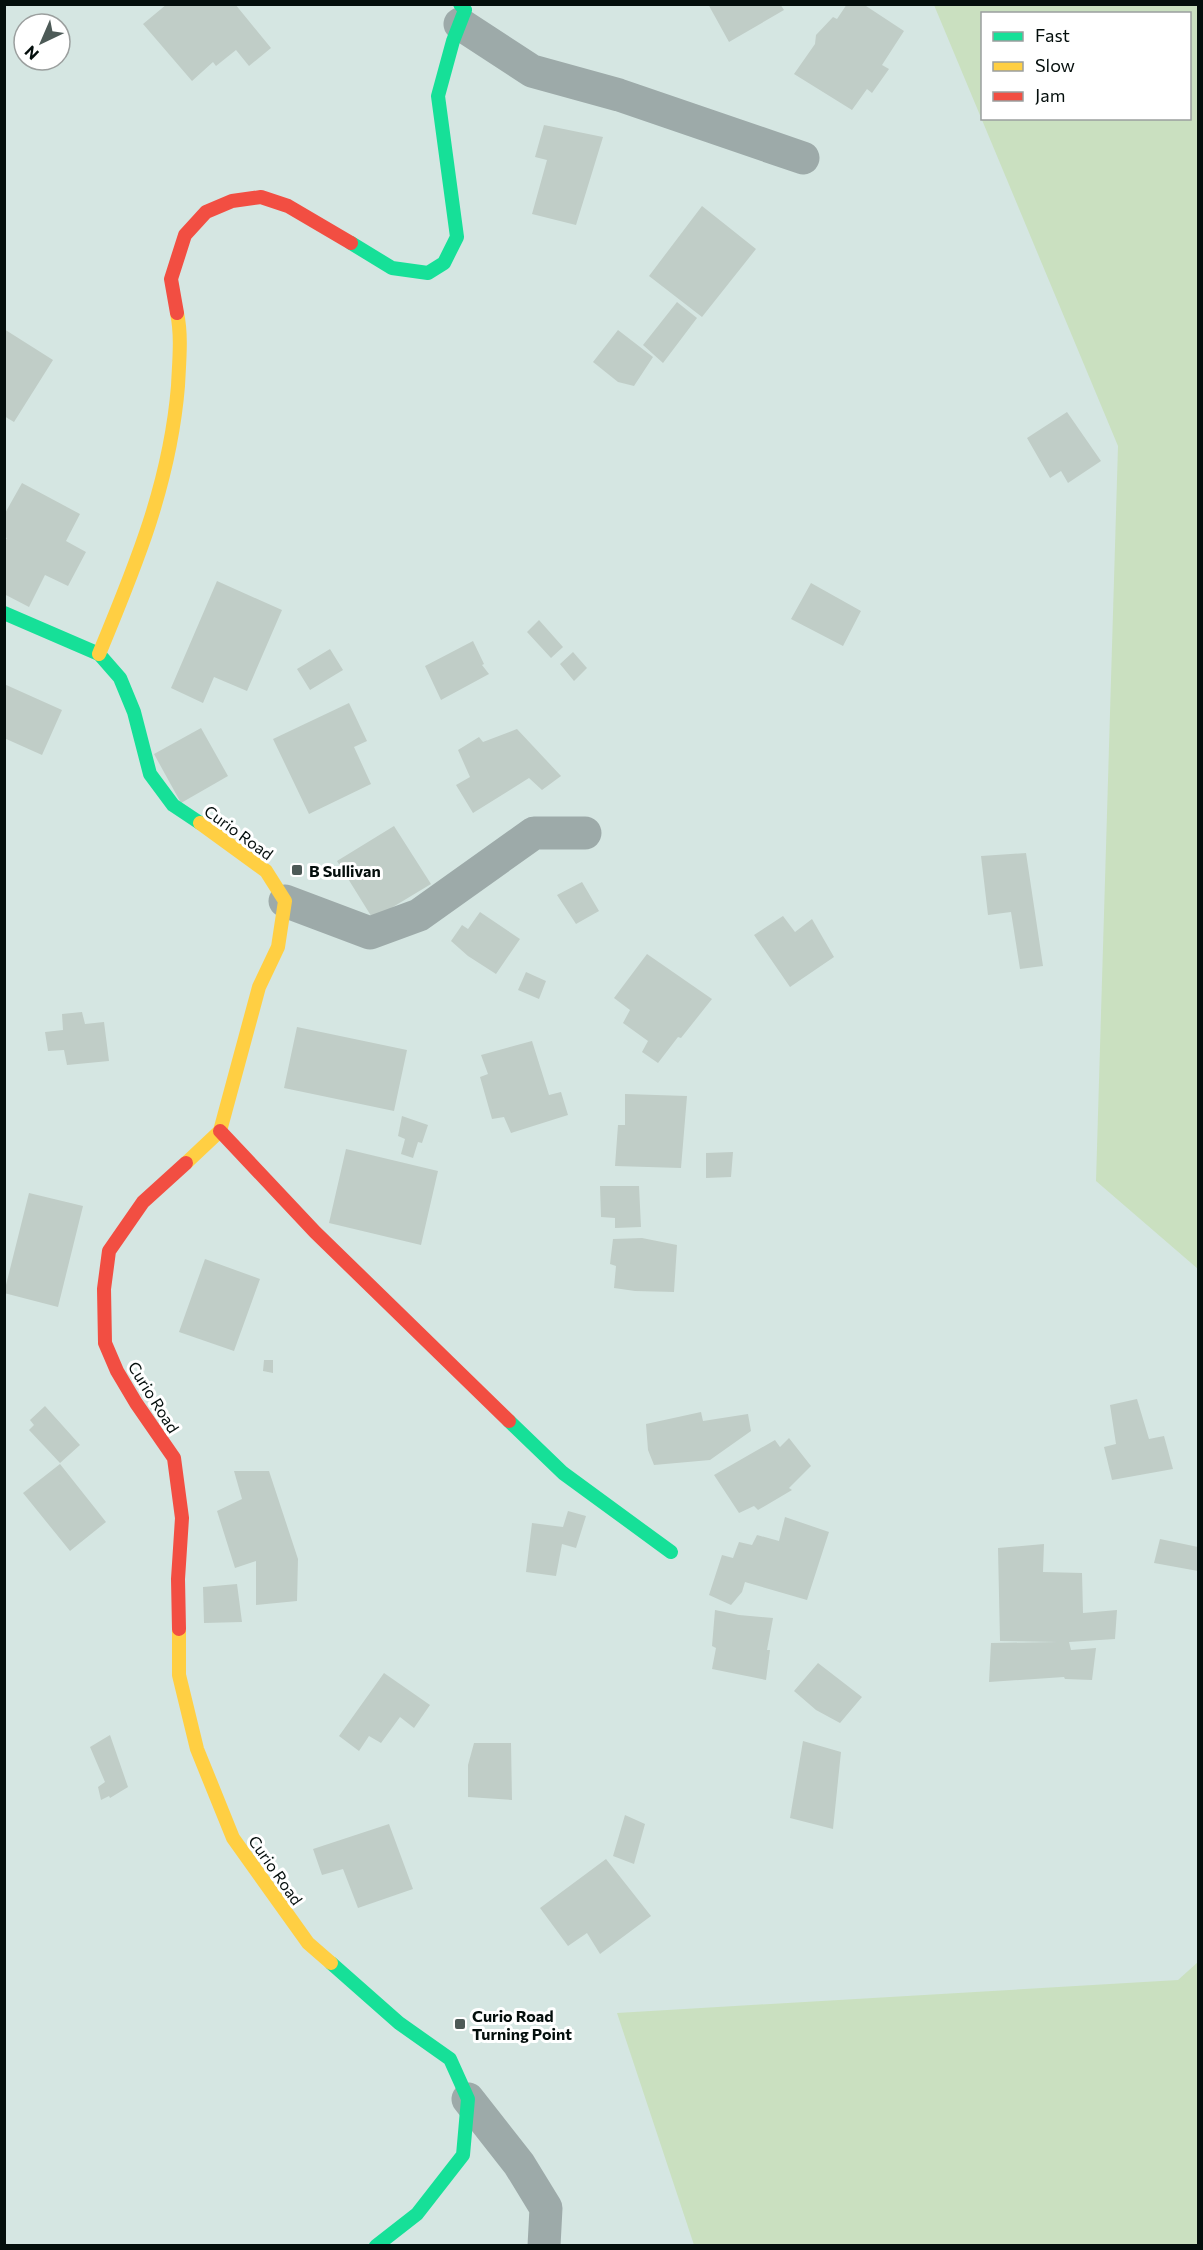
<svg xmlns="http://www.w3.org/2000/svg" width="1203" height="2250" font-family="Commissioner,sans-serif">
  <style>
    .green { fill: #cae0c0; fill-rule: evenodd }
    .building { fill: #c0cdc7 }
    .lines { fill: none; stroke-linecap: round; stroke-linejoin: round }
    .street { stroke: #9daaa9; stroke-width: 33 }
    .fast { stroke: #16e098; stroke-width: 14 }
    .slow { stroke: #ffcf43; stroke-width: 14 }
    .jam { stroke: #f24e42; stroke-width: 14 }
    .poi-dot { fill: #4d5a57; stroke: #fff; stroke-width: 2 }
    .labels { text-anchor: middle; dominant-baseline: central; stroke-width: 6; stroke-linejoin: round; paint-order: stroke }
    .street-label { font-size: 16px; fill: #040e0c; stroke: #fff }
    .poi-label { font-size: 16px; font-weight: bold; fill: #040e0c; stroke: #fff; text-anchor: start }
  </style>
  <rect width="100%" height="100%" fill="#d5e6e2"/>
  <path class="green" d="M 934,5 L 1198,5 L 1198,1269 L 1096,1181 L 1118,446 ZM 982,14 L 1190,14 L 1190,118 L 982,118 Z
    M 1198,1962 L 1198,2245 L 694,2245 L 617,2013 L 1178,1980 Z"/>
  <path class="building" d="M 167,4 L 235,4 L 271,48 L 249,66 L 236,50 L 216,66 L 213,62 L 192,81 L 143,24 Z
    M 708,4 L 780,4 L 784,10 L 729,42 Z
    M 847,4 L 863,4 L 904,31 L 882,65 L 889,69 L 872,93 L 867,89 L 852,110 L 794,74 L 815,44 L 816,35 L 833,17 L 837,19 Z
    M 544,125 L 603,137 L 576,225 L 532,214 L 547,160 L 535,157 Z
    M 702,206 L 756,249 L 702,317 L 649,276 Z
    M 677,302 L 697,318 L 663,363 L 643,345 Z
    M 4,329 L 53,360 L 14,422 L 4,416 Z
    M 618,330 L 653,357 L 634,386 L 618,382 L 593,362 Z
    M 1067,412 L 1101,461 L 1068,483 L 1061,471 L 1050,478 L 1027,438 Z
    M 22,483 L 80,514 L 66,541 L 86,552 L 68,586 L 45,575 L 29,607 L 4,594 L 4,542 L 7,538 L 4,537 L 4,515 Z
    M 217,581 L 282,610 L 247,691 L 214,677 L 203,703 L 171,688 Z
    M 811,583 L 861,611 L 843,646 L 791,619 Z
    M 539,620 L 563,647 L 551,658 L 527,632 Z
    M 473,641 L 484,664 L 482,665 L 489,674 L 441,700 L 425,666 Z
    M 330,649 L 343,670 L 310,690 L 297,669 Z
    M 573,652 L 587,668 L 574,681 L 560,664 Z
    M 4,684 L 62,710 L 42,755 L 4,738 Z
    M 349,703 L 367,741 L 354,747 L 371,784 L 309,814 L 273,739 Z
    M 201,728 L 228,776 L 181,803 L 154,754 Z
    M 517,729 L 561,776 L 542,790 L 529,778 L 473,813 L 456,785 L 470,777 L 458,750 L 479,737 L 483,742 Z
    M 394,826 L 431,884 L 373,919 L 337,861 Z
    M 1026,853 L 1043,966 L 1020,969 L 1011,912 L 988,915 L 981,856 Z
    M 582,882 L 599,911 L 576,924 L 557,895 Z
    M 480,912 L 520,939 L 496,974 L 468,956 L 451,941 L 462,925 L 468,929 Z
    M 783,916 L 795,932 L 812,919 L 834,957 L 790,987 L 754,935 Z
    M 647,954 L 712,999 L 681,1038 L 678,1037 L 658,1063 L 642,1052 L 648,1041 L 623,1023 L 630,1010 L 614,998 Z
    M 526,972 L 546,981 L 539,999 L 518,990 Z
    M 82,1012 L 85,1024 L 104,1022 L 109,1061 L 67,1065 L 64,1050 L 48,1051 L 45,1032 L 63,1030 L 62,1014 Z
    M 297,1027 L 407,1050 L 394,1111 L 284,1088 Z
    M 532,1041 L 549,1095 L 561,1092 L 568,1115 L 511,1133 L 504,1117 L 492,1119 L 480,1077 L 488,1074 L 481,1055 Z
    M 625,1094 L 687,1096 L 681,1168 L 615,1166 L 618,1125 L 625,1125 Z
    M 402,1116 L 428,1125 L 422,1143 L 418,1142 L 413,1158 L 401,1154 L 405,1139 L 398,1136 Z
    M 346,1149 L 438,1171 L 421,1245 L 329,1223 Z
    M 733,1152 L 731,1177 L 706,1178 L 706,1153 Z
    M 600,1186 L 639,1186 L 641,1227 L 615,1228 L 615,1218 L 601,1217 Z
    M 29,1193 L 83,1206 L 58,1307 L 4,1293 Z
    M 642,1238 L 677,1245 L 674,1292 L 635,1291 L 614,1288 L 616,1266 L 610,1264 L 613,1239 Z
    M 205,1259 L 260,1279 L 234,1351 L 179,1332 Z
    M 264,1360 L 273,1360 L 273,1373 L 263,1371 Z
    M 1137,1399 L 1149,1439 L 1164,1436 L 1173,1469 L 1112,1480 L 1104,1447 L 1116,1444 L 1110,1405 Z
    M 45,1406 L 80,1445 L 60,1463 L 29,1430 L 34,1425 L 30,1420 Z
    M 701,1412 L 703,1421 L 748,1414 L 751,1431 L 710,1460 L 654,1465 L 648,1450 L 646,1424 Z
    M 789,1438 L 811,1466 L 789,1488 L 792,1490 L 758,1510 L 754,1506 L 739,1513 L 714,1475 L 775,1440 L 780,1447 Z
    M 60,1464 L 106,1522 L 70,1551 L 23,1493 Z
    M 234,1471 L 269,1471 L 298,1559 L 297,1601 L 256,1605 L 256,1561 L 235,1568 L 217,1511 L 242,1499 Z
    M 568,1511 L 586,1516 L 576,1548 L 562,1544 L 556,1576 L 526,1572 L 532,1523 L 563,1527 Z
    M 785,1517 L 829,1532 L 807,1600 L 745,1582 L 742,1592 L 731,1605 L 709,1595 L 722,1555 L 733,1558 L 739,1542 L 752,1545 L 757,1535 L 779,1541 Z
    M 1160,1539 L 1198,1547 L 1198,1571 L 1154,1563 Z
    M 1044,1544 L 1043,1572 L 1082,1573 L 1083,1613 L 1117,1610 L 1115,1639 L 1069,1642 L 1071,1650 L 1096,1648 L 1092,1680 L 1065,1679 L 1064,1677 L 989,1682 L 991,1643 L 1058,1642 L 1000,1641 L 998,1548 Z
    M 237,1584 L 242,1622 L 204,1623 L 203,1587 Z
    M 715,1610 L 739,1615 L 773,1618 L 767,1650 L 770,1650 L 766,1680 L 712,1669 L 716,1648 L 712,1646 Z
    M 818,1663 L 862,1697 L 840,1723 L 816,1710 L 794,1691 Z
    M 384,1673 L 430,1705 L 414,1728 L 400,1717 L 381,1743 L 369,1736 L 359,1751 L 339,1736 Z
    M 110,1735 L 128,1787 L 110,1798 L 109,1796 L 101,1800 L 98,1787 L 105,1782 L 90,1747 Z
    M 803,1741 L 841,1752 L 833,1829 L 790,1818 Z
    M 474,1743 L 511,1743 L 512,1800 L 468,1797 L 468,1765 Z
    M 625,1815 L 645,1824 L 634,1864 L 613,1856 Z
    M 389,1824 L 413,1889 L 358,1908 L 343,1869 L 322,1875 L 313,1849 Z
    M 606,1859 L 651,1916 L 600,1954 L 587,1933 L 568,1946 L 540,1908 Z"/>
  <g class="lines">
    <path class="street" d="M 460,24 L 532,71 L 619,95 L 803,158
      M 285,901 L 370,933 L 419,915 L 534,833 L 585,833
      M 468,2099 L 519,2164 L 546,2208 L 544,2246"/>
    <path class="fast" d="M 351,243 L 392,268 L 428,273 L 444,263 L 457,237 L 438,96 L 453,41 L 465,10 L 460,4
      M 4,613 L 99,654 L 120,678 L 134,712 L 150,774 L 173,805 L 200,823
      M 509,1421 L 563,1473 L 671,1552
      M 331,1963 L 399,2023 L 450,2059 L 468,2099 L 463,2155 L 417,2214 L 376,2246"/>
    <path class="slow" d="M 99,654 C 136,565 170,483 178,386 C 179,363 182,336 177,313
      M 186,1163 L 220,1131 L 259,987 L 278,947 L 285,901 L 266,871 L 200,823
      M 179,1629 L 179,1675 L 197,1749 L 233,1838 L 308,1943 L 331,1963"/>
    <path class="jam" d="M 177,313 L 171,279 L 185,235 L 206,212 L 232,201 L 261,197 L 288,206 L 351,243
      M 220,1131 L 315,1232 L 509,1421
      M 179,1629 L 178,1579 L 182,1518 L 174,1458 L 136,1403 L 117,1371 L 105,1343 L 104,1289 L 109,1251 L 143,1202 L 186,1163"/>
  </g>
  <g class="poi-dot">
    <rect x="291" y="864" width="12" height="12" rx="3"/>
    <rect x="454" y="2018" width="12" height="12" rx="3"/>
  </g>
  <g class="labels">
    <g class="street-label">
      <text transform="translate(239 832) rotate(36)">Curio Road</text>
      <text transform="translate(154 1397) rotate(58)">Curio Road</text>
      <text transform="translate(276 1870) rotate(55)">Curio Road</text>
    </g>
    <g class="poi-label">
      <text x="309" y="870">B Sullivan</text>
      <text x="472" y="2015">Curio Road<tspan x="472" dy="18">Turning Point</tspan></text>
    </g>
  </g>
  <rect width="1203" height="2250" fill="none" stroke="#040e0c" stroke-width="12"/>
  <rect x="981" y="12" width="210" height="108" fill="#ffffff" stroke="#9b9f9e" stroke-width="1.5"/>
  <rect x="993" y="32" width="30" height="9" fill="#16e098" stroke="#9b9f9e" stroke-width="1.5"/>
  <text x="1035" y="42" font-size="18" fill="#040e0c">Fast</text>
  <rect x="993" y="62" width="30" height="9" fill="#ffcf43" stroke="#9b9f9e" stroke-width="1.5"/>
  <text x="1035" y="72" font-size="18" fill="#040e0c">Slow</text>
  <rect x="993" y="92" width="30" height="9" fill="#f24e42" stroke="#9b9f9e" stroke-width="1.5"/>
  <text x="1035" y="102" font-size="18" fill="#040e0c">Jam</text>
  <g transform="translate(42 42) rotate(224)"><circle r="28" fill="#ffffff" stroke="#9b9f9e" stroke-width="1.5"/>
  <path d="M0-4.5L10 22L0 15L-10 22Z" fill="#4d5a57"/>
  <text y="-9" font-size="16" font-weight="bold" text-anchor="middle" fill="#040e0c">N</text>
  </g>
</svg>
